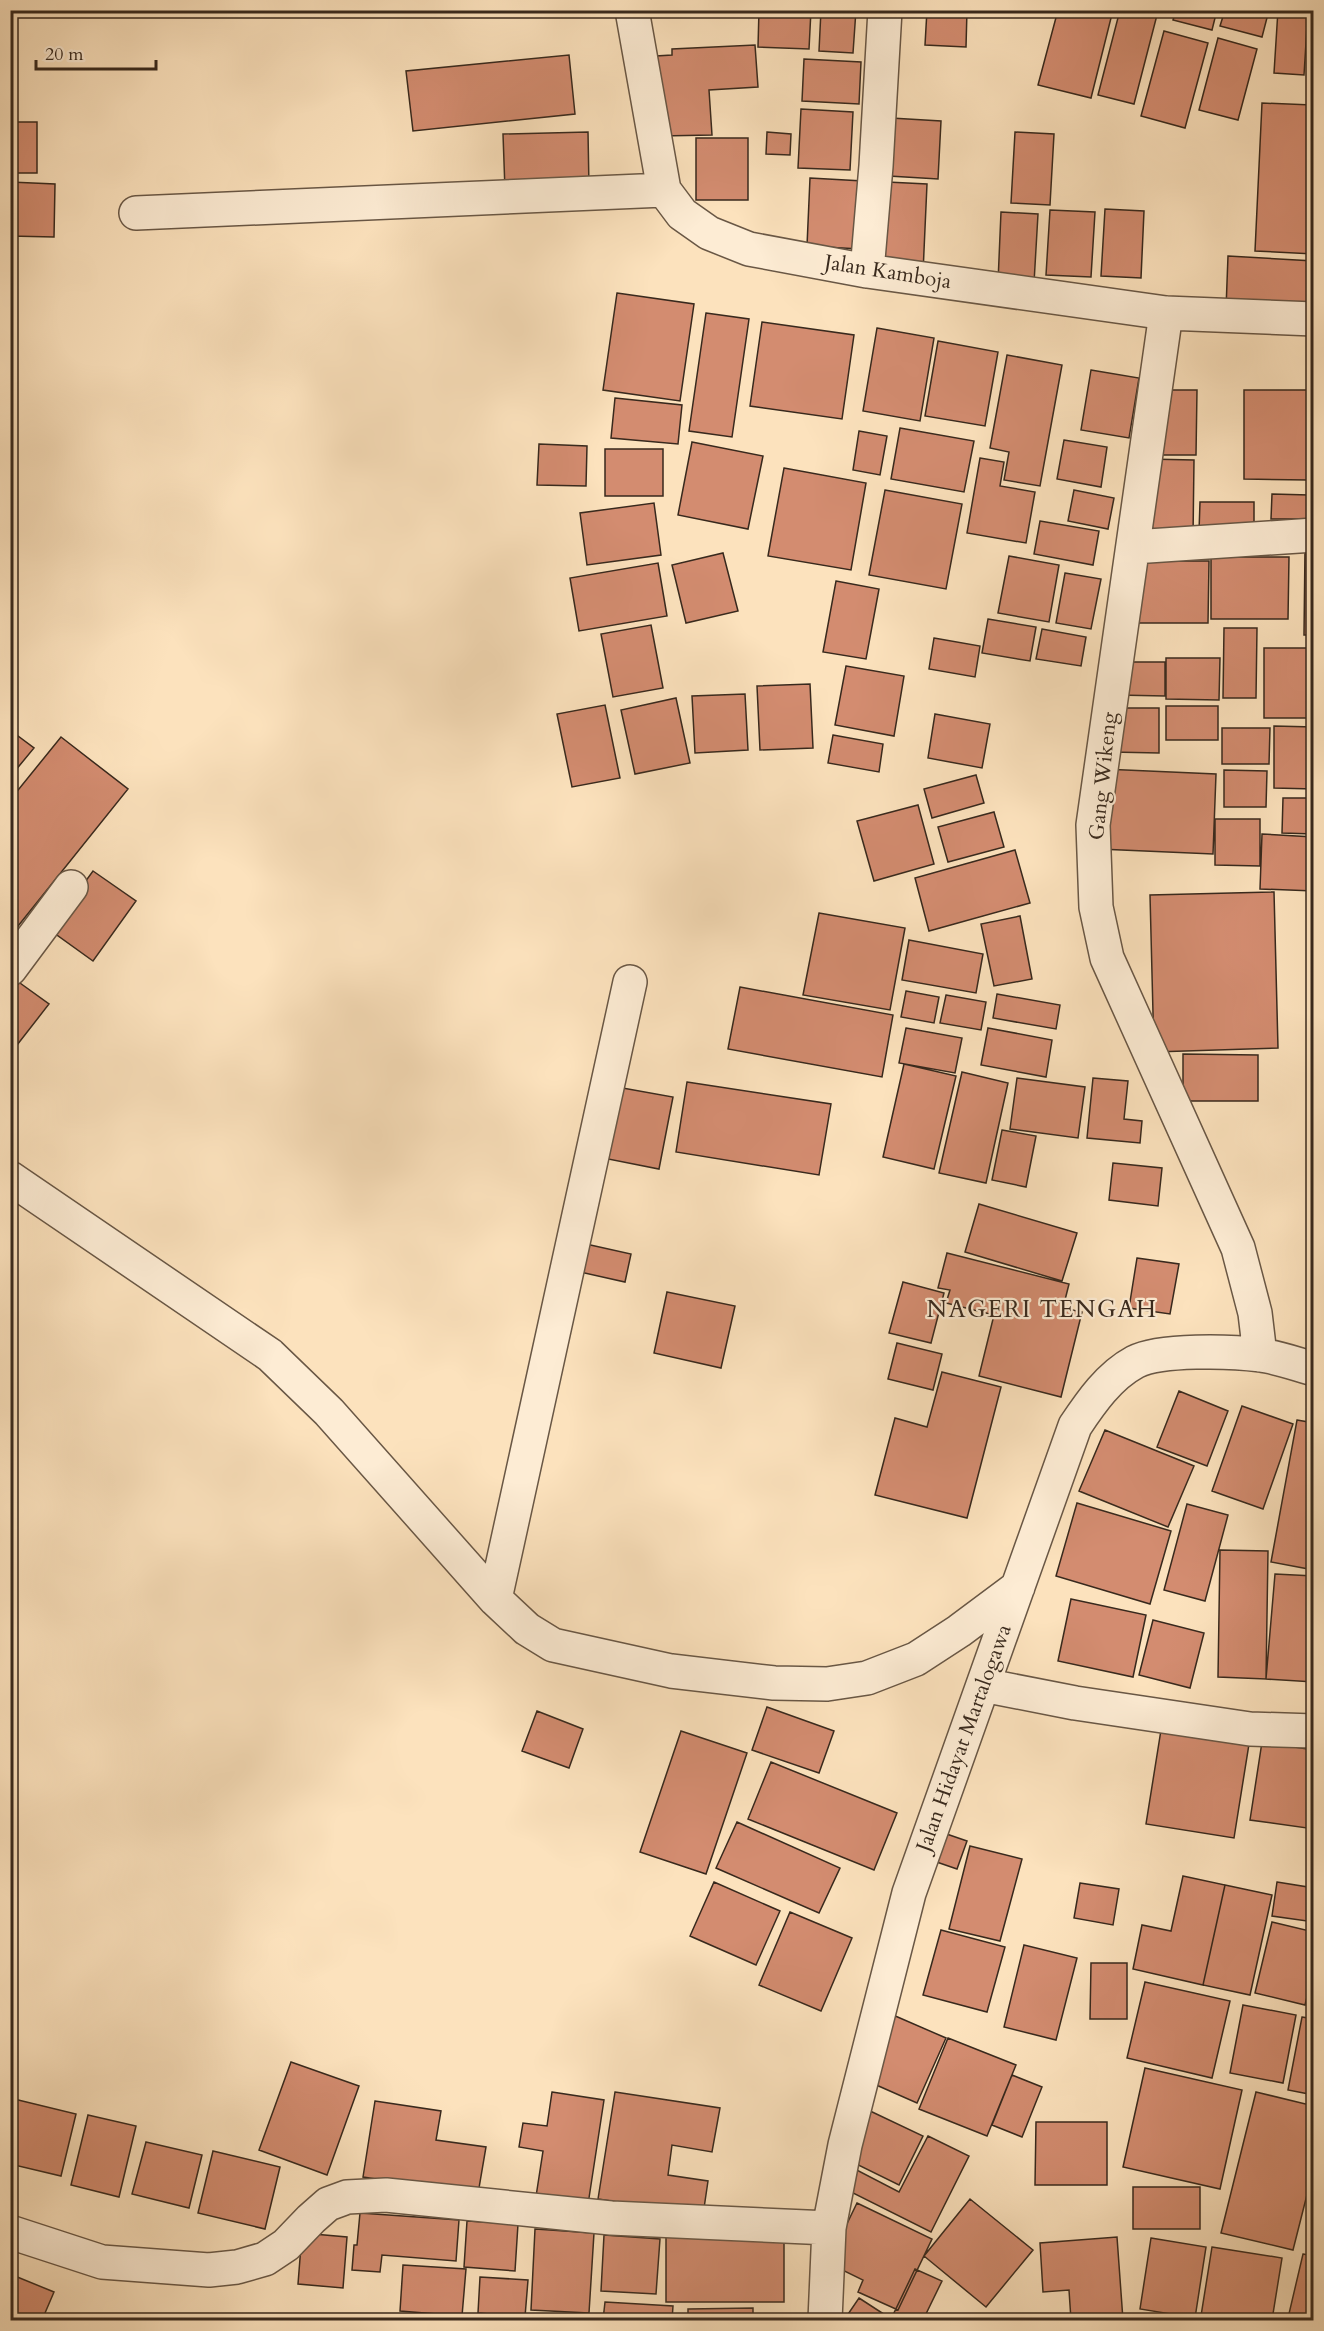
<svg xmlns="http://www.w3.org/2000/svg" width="1324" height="2331" font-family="Cardo,serif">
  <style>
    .building { fill: #d38c70; stroke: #38291d; stroke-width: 1.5 }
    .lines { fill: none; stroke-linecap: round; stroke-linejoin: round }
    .minor-casing { stroke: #695745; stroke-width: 36 }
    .minor { stroke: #fdecd4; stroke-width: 33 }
    .labels { text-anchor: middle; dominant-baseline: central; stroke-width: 4.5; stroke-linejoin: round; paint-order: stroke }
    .street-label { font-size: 21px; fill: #38291d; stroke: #fdecd4 }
    .quarter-label { font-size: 24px; letter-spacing: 1.5px; fill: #38291d; stroke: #fdecd4 }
  </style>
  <rect width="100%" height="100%" fill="#fce2bd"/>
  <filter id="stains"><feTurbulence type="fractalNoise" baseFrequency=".00333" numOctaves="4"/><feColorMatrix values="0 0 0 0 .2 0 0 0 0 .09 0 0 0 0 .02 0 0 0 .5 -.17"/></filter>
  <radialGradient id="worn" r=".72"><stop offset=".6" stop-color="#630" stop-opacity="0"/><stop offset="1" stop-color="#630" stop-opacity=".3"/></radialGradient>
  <path class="building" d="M 759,10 L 811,10 L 809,49 L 758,47 Z
    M 821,10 L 856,10 L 853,53 L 819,51 Z
    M 927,10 L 967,10 L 966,47 L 925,45 Z
    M 1058,10 L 1113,10 L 1091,98 L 1038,85 Z
    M 1120,10 L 1138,10 L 1157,15 L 1134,104 L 1098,95 Z
    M 1176,10 L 1217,10 L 1212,30 L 1173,20 Z
    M 1225,10 L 1269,10 L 1262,37 L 1220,26 Z
    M 1278,10 L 1308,10 L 1304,75 L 1274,73 Z
    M 1164,31 L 1208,43 L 1185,128 L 1141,116 Z
    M 1218,38 L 1257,49 L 1238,120 L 1199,110 Z
    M 755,45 L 758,87 L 709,90 L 712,135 L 660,136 L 656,56 L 672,55 L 672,49 Z
    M 569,55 L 575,114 L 413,131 L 406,71 Z
    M 804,59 L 861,62 L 859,104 L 802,101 Z
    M 1313,77 L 1314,254 L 1255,251 L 1262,103 L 1312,105 Z
    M 801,109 L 853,112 L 850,170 L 798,168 Z
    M 891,118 L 941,121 L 938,179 L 889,176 Z
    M 10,122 L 37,122 L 37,173 L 10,173 Z
    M 588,132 L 589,188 L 505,190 L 503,134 Z
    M 767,132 L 791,134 L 790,155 L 766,154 Z
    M 1015,132 L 1054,134 L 1050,205 L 1011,203 Z
    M 696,138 L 748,138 L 748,200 L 696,200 Z
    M 810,178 L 863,181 L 860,249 L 807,246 Z
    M 10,182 L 55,184 L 54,237 L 10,236 Z
    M 887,182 L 927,184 L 923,273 L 883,271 Z
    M 1105,209 L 1144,211 L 1141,278 L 1101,276 Z
    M 1050,210 L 1095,212 L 1091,277 L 1046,275 Z
    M 1001,212 L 1038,214 L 1034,283 L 998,282 Z
    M 1228,256 L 1314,261 L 1314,314 L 1226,309 Z
    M 617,293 L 694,304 L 680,401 L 603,390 Z
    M 706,313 L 749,319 L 732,437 L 689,431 Z
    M 762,322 L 854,335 L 842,419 L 750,406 Z
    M 877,328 L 934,338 L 920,421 L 863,411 Z
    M 938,341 L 998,352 L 985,426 L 925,416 Z
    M 1007,355 L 1062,365 L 1040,486 L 1004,480 L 1009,452 L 990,448 Z
    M 1091,370 L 1139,378 L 1129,438 L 1081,430 Z
    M 1159,390 L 1197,390 L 1196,455 L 1158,455 Z
    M 1244,390 L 1308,390 L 1308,480 L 1244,479 Z
    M 615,398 L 682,405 L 678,444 L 611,438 Z
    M 900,428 L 974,441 L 964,492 L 891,479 Z
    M 859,431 L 887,436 L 880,475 L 853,470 Z
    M 1064,440 L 1107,447 L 1101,487 L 1057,479 Z
    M 692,442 L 763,456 L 748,529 L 678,515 Z
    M 539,444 L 587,446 L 586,486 L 537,485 Z
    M 605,449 L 663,449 L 663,496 L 605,496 Z
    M 980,458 L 1004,462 L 1000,486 L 1035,492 L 1026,543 L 967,533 Z
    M 1147,459 L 1194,460 L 1193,537 L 1147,537 Z
    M 784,468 L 866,483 L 851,570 L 768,556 Z
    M 885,490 L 962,504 L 946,589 L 869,575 Z
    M 1074,490 L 1114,498 L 1108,529 L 1068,521 Z
    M 1272,494 L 1309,495 L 1308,519 L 1271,519 Z
    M 1200,502 L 1254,502 L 1254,533 L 1199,532 Z
    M 654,503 L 661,555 L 587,565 L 580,513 Z
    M 1040,521 L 1099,531 L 1093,565 L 1034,554 Z
    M 1305,550 L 1314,550 L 1314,635 L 1304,635 Z
    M 723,553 L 738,611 L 686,623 L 672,565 Z
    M 1009,556 L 1059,565 L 1049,622 L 998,613 Z
    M 1211,557 L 1289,557 L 1288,619 L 1211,619 Z
    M 1134,561 L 1209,561 L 1208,623 L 1133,623 Z
    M 658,563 L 667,616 L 579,631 L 570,578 Z
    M 1065,573 L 1101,579 L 1091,629 L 1056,623 Z
    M 836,581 L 879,589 L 866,659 L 823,652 Z
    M 988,619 L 1036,627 L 1030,661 L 982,653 Z
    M 651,625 L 663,688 L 613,697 L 601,634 Z
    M 1224,628 L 1257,628 L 1256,698 L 1223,698 Z
    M 1042,629 L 1086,637 L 1081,666 L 1036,659 Z
    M 934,638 L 980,646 L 975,677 L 929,669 Z
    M 1264,648 L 1314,648 L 1314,718 L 1264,718 Z
    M 1166,658 L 1220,658 L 1219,700 L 1166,699 Z
    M 1117,662 L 1165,662 L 1165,696 L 1117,695 Z
    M 846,666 L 904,676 L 894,736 L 835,725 Z
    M 810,684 L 813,748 L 760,750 L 757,686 Z
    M 745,694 L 748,750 L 695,753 L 692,696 Z
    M 676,698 L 690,763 L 635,774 L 621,710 Z
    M 605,705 L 620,778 L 572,787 L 557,714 Z
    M 1166,706 L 1218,706 L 1218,740 L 1166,740 Z
    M 1112,708 L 1159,708 L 1159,753 L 1111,752 Z
    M 935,714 L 990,724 L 982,768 L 928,758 Z
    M 1274,726 L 1314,727 L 1314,789 L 1274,788 Z
    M 1222,728 L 1270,728 L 1269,764 L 1222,764 Z
    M 10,730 L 34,748 L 10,777 Z
    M 833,735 L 883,744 L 879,772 L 828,763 Z
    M 61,737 L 128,789 L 10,936 L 10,800 Z
    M 1103,769 L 1216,774 L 1213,854 L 1099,849 Z
    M 1224,770 L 1267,771 L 1266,807 L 1224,807 Z
    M 976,775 L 984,803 L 932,818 L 924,789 Z
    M 1283,798 L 1314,798 L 1314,834 L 1282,833 Z
    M 918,805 L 934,864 L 874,881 L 857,821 Z
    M 994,812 L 1004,847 L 948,862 L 938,827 Z
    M 1215,819 L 1260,819 L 1260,866 L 1215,865 Z
    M 1262,834 L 1314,837 L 1314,891 L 1260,889 Z
    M 1015,850 L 1030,903 L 929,931 L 915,878 Z
    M 93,871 L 136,901 L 93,961 L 50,930 Z
    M 1274,892 L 1278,1048 L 1154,1052 L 1150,895 Z
    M 819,913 L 905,928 L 890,1010 L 803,995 Z
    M 1020,916 L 1032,979 L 994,986 L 981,924 Z
    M 909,940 L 983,954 L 976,993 L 902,980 Z
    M 13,978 L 49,1004 L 10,1054 L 10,981 Z
    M 740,987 L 893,1015 L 882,1077 L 728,1049 Z
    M 906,991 L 939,997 L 934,1023 L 901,1017 Z
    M 997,994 L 1060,1005 L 1056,1029 L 993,1018 Z
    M 946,995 L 986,1002 L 981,1030 L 940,1023 Z
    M 906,1028 L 962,1038 L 955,1073 L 899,1063 Z
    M 988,1028 L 1052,1040 L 1046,1077 L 981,1065 Z
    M 1183,1054 L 1258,1055 L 1258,1101 L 1183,1101 Z
    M 904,1064 L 956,1076 L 934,1169 L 883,1157 Z
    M 962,1072 L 1008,1083 L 986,1183 L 939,1173 Z
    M 1017,1078 L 1085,1087 L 1078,1138 L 1010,1129 Z
    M 1093,1078 L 1128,1081 L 1124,1119 L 1142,1121 L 1140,1143 L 1087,1138 Z
    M 687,1082 L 831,1104 L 819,1175 L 676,1152 Z
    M 617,1087 L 673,1097 L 659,1169 L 603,1158 Z
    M 1002,1130 L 1036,1136 L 1026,1187 L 992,1180 Z
    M 1113,1163 L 1162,1168 L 1158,1206 L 1109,1200 Z
    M 1314,1169 L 1314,1245 L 1310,1244 Z
    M 979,1204 L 1077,1233 L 1062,1281 L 965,1252 Z
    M 586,1244 L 631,1254 L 625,1282 L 580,1272 Z
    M 947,1253 L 1069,1284 L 1063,1308 L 1082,1312 L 1061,1397 L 979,1376 L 994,1315 L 946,1303 L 950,1290 L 938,1288 Z
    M 1137,1258 L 1179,1264 L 1170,1314 L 1129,1308 Z
    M 903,1282 L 944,1293 L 931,1343 L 889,1333 Z
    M 667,1292 L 735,1306 L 721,1368 L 654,1353 Z
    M 897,1343 L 942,1354 L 933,1390 L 888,1379 Z
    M 942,1372 L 1001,1387 L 967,1518 L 875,1495 L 895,1418 L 927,1427 Z
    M 1179,1391 L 1228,1411 L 1207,1466 L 1157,1447 Z
    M 1242,1406 L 1293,1424 L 1263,1509 L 1212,1491 Z
    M 1297,1420 L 1314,1423 L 1314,1570 L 1271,1562 Z
    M 1105,1430 L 1194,1466 L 1168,1527 L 1079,1491 Z
    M 1077,1503 L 1171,1531 L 1150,1604 L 1056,1576 Z
    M 1187,1504 L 1228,1515 L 1205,1601 L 1164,1590 Z
    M 1220,1550 L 1268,1551 L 1266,1679 L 1218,1677 Z
    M 1275,1574 L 1314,1576 L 1314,1682 L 1266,1679 Z
    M 1071,1599 L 1146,1615 L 1133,1677 L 1058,1661 Z
    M 1153,1620 L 1204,1633 L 1190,1688 L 1139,1675 Z
    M 767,1707 L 834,1731 L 819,1773 L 752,1750 Z
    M 537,1711 L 583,1729 L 569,1768 L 522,1751 Z
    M 1161,1730 L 1249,1744 L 1234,1838 L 1146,1824 Z
    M 681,1731 L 747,1753 L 706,1874 L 640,1852 Z
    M 1262,1742 L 1314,1750 L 1314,1829 L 1250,1820 Z
    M 771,1762 L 897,1813 L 874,1870 L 748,1819 Z
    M 737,1822 L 840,1868 L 819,1913 L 716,1868 Z
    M 935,1830 L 967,1841 L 957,1869 L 925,1858 Z
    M 970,1846 L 1022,1859 L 1000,1941 L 949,1929 Z
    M 1183,1876 L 1225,1885 L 1203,1985 L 1133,1969 L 1142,1925 L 1171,1931 Z
    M 714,1882 L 780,1911 L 756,1965 L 690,1936 Z
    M 1277,1882 L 1314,1888 L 1314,1922 L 1272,1916 Z
    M 1080,1883 L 1119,1889 L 1113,1925 L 1074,1918 Z
    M 1225,1885 L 1272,1895 L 1250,1995 L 1203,1985 Z
    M 790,1912 L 852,1938 L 821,2011 L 759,1985 Z
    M 1272,1922 L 1314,1932 L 1314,1968 L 1305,2005 L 1255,1993 Z
    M 941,1930 L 1005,1947 L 987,2012 L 923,1995 Z
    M 1024,1945 L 1077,1958 L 1056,2040 L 1004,2027 Z
    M 1091,1963 L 1127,1963 L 1127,2019 L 1090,2019 Z
    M 1145,1982 L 1230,2001 L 1212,2078 L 1127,2058 Z
    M 1243,2005 L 1296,2015 L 1283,2083 L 1230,2073 Z
    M 893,2015 L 946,2038 L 917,2103 L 865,2080 Z
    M 1302,2017 L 1314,2019 L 1314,2095 L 1288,2090 Z
    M 948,2038 L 1016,2065 L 987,2136 L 919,2109 Z
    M 291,2062 L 359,2086 L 327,2175 L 259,2150 Z
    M 1145,2068 L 1242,2090 L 1220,2189 L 1123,2167 Z
    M 1012,2075 L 1042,2087 L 1022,2137 L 992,2125 Z
    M 552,2092 L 604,2100 L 587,2211 L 535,2203 L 543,2151 L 519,2147 L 523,2123 L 547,2126 Z
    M 615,2092 L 720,2108 L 712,2152 L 672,2145 L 668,2175 L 708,2181 L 703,2215 L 598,2199 Z
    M 1256,2092 L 1314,2106 L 1314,2167 L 1293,2250 L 1221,2233 Z
    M 10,2098 L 76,2114 L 61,2176 L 10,2164 Z
    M 375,2101 L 441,2111 L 436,2140 L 486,2147 L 478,2194 L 363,2177 Z
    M 868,2110 L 923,2136 L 899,2185 L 844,2158 Z
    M 88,2115 L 136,2126 L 119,2197 L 71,2185 Z
    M 1036,2122 L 1107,2122 L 1107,2185 L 1035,2185 Z
    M 928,2136 L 969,2156 L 931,2232 L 841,2187 L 851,2167 L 899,2192 Z
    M 146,2142 L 202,2155 L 189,2208 L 132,2194 Z
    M 213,2151 L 280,2167 L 265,2229 L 198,2213 Z
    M 1133,2187 L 1200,2187 L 1200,2229 L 1133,2229 Z
    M 970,2199 L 1033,2250 L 986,2307 L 924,2256 Z
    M 857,2203 L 932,2239 L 898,2310 L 858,2292 L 863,2280 L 828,2263 Z
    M 360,2213 L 459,2220 L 456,2261 L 382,2255 L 380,2272 L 352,2270 L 354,2245 L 357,2245 Z
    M 467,2221 L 518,2224 L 515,2271 L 464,2267 Z
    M 535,2229 L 594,2233 L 589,2313 L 531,2310 Z
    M 302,2233 L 347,2237 L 343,2288 L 298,2284 Z
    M 604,2235 L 660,2239 L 656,2294 L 601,2291 Z
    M 666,2235 L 784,2235 L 784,2302 L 666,2302 Z
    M 1117,2237 L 1123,2320 L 1071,2320 L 1069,2290 L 1043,2292 L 1040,2243 Z
    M 1151,2238 L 1206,2247 L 1195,2318 L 1140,2309 Z
    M 1212,2247 L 1282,2258 L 1272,2320 L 1226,2320 L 1201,2316 Z
    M 1303,2254 L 1314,2256 L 1314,2320 L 1288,2318 Z
    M 403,2265 L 466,2269 L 462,2316 L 400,2311 Z
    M 915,2269 L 942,2281 L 923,2320 L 904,2320 L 893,2315 Z
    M 10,2274 L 54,2292 L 42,2320 L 10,2320 Z
    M 480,2277 L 528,2280 L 525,2317 L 478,2313 Z
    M 859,2298 L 893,2320 L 844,2320 Z
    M 605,2302 L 673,2306 L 672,2320 L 603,2320 Z
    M 753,2308 L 753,2320 L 688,2320 L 688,2309 Z
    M 1134,2314 L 1184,2320 L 1133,2320 Z"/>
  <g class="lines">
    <g class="minor-casing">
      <path id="minor" d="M 632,10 L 664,190 L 682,214 L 709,233 L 749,249 L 867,271 L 1166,313 L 1314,319
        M 136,213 L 664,190
        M 867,271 L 876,166 L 885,10
        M 1166,313 L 1093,825 L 1096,907 L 1107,958 L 1238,1248 L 1255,1313 L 1260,1355
        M 1133,547 L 1314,535
        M 10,969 L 71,887
        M 10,1178 L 270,1355 L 329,1412 L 495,1599 L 527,1629 L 553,1645 L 671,1671 L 774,1683 L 827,1684 L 867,1678 L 916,1659 L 959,1631 L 1018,1587
        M 495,1599 L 630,982
        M 983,1685 L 1075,1703 L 1250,1729 L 1314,1731
        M 10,2232 L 102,2262 L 209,2270 L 237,2267 L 265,2259 L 286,2245 L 311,2219 L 328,2204 L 347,2197 L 386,2195 L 611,2218 L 829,2228
        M 825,2320 L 829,2228 L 845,2145 L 909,1893 L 1075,1426 C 1091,1402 1109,1376 1135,1362 C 1160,1349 1231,1351 1260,1355 C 1277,1357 1296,1364 1314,1369"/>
    </g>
    <use href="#minor" class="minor"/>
  </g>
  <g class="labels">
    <g class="street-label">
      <text transform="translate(888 272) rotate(9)">Jalan Kamboja</text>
      <text transform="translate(1103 776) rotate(-84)">Gang Wikeng</text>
      <text transform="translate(964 1738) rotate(-70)">Jalan Hidayat Martalogawa</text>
    </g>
    <g class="quarter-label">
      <text x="1042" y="1309">NAGERI TENGAH</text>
    </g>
  </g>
  <rect width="1324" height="2331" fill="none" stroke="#fce2bd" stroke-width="36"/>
  <rect x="12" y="12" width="1300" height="2307" fill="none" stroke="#38291d" stroke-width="3"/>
  <rect x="18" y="18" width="1288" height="2295" fill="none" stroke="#38291d" stroke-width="1.5"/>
  <path d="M36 60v9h120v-9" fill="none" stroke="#38291d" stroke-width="3"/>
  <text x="45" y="60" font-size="18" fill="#38291d" stroke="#fdecd4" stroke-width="4.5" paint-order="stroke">20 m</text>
  <rect width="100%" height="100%" filter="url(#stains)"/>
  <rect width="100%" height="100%" fill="url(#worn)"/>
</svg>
